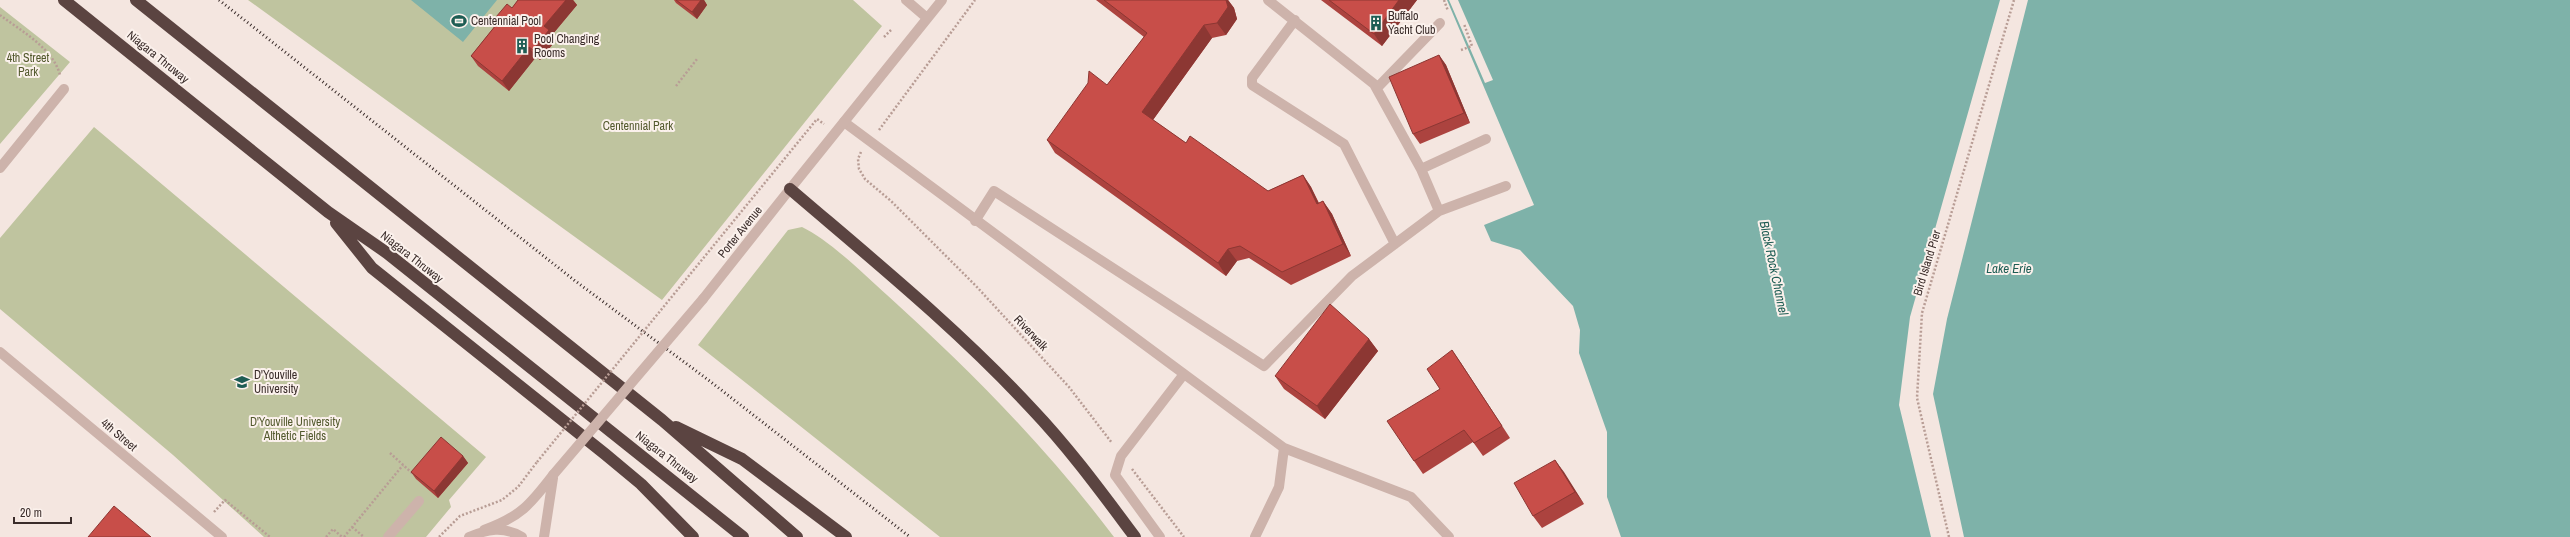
<svg xmlns="http://www.w3.org/2000/svg" width="2570" height="537" font-family="'Archivo Narrow',sans-serif">
  <style>
    .green { fill: #bfc49f }
    .water { fill: #7eb2a9 }
    .pier { fill: #f4e6e0 }
    .lines { fill: none; stroke-linecap: round; stroke-linejoin: round }
    .path { stroke: #b89d95; stroke-width: 2.5; stroke-dasharray: 2 2; stroke-linecap: butt }
    .service { stroke: #cdb3ab; stroke-width: 10 }
    .minor { stroke: #cdb3ab; stroke-width: 10 }
    .tertiary { stroke: #cdb3ab; stroke-width: 10 }
    .motorway { stroke: #5b4441; stroke-width: 12 }
    .rail { stroke: #3a2c2a; stroke-width: 3; stroke-dasharray: 1 3; stroke-linecap: butt }
    .path-bridge { stroke: #b89d95; stroke-width: 2.5; stroke-dasharray: 2 2; stroke-linecap: butt }
    .tertiary-bridge { stroke: #cdb3ab; stroke-width: 10 }
    .wall { fill: #ac433f }
    .shaded-wall { fill: #8c3733 }
    .building { fill: #c84e49; stroke: #8c3733 }
    .labels { text-anchor: middle; dominant-baseline: central; stroke-width: 4; stroke-linejoin: round; paint-order: stroke }
    .poi-label { font-size: 12px; fill: #3a2c2a; stroke: #fbf1ec; text-anchor: start }
    .street-label { font-size: 12px; fill: #3a2c2a; stroke: #fbf1ec }
    .park-label { font-size: 12px; fill: #52592d; stroke: #fbf1ec }
    .water-label { font-size: 13px; font-style: italic; fill: #1e5d54; stroke: #fbf1ec }
  </style>
  <rect width="100%" height="100%" fill="#f4e6e0"/>
  <path class="green" d="M 248,0 L 853,0 L 882,26 L 662,300 Z
    M 0,7 L 70,62 L 0,144 Z
    M 94,127 L 486,457 L 449,500 L 451,507 L 426,537 L 264,537 L 173,455 L 0,309 L 0,238 Z
    M 802,227 C 828,239 865,275 887,295 C 969,369 1047,448 1114,537 L 940,537 L 698,345 L 788,230 Z"/>
  <path class="water" d="M 411,0 L 497,0 L 463,42 Z
    M 1447,0 L 2570,0 L 2570,537 L 1621,537 L 1607,497 L 1607,432 L 1579,353 L 1580,330 L 1573,306 L 1520,250 L 1491,241 L 1484,225 L 1534,205 Z"/>
  <path class="pier" d="M 1449,0 L 1458,0 L 1493,80 L 1485,83 Z
    M 2000,0 L 2028,0 L 1947,319 L 1933,394 L 1964,537 L 1931,537 L 1899,405 L 1910,317 Z"/>
  <g class="lines">
    <path class="path" d="M 1444,0 L 1448,11
      M 0,15 C 21,31 53,48 60,75
      M 884,37 L 891,30
      M 1461,50 L 1472,46 L 1464,24
      M 676,86 L 697,59
      M 879,130 L 975,0
      M 861,152 L 858,159 L 859,169 L 865,179 L 891,201 L 976,286 L 1069,387 L 1112,443
      M 683,283 L 817,119 L 824,124
      M 390,453 L 413,474
      M 1132,469 L 1184,537
      M 214,512 L 225,500 L 270,537
      M 352,527 L 364,537
      M 326,537 L 333,529 L 342,537
      M 344,537 L 403,465
      M 439,537 L 460,516 L 502,500 L 518,487 L 537,462
      M 1949,537 L 1917,398 L 1922,313 L 2014,0"/>
    <path class="service" d="M 1268,0 L 1374,84 L 1421,169 L 1439,211 L 1506,186
      M 1295,20 L 1252,78 L 1252,85 L 1344,144 L 1395,244
      M 1377,88 L 1440,23
      M 844,122 L 1284,448 L 1279,487 L 1255,537
      M 1421,169 L 1486,139
      M 975,221 L 994,191 L 1264,366 L 1352,276 L 1439,211
      M 1284,448 L 1411,497 L 1449,537
      M 388,537 L 419,501
      M 1160,537 L 1115,475 L 1121,456 L 1184,374"/>
    <path class="minor" d="M 906,0 L 927,18
      M 0,168 L 64,89
      M 790,189 L 942,0
      M 0,352 L 222,537"/>
    <path class="tertiary" d="M 703,299 L 790,189
      M 484,530 C 520,517 530,505 553,475
      M 469,537 C 487,529 504,526 522,537
      M 544,537 L 553,478"/>
    <path class="motorway" d="M 64,0 L 328,212 L 387,253 L 743,537
      M 136,0 L 662,420 L 797,537
      M 790,189 C 873,260 958,329 1032,409 C 1070,449 1102,493 1135,537
      M 336,223 L 372,268 L 605,454 L 641,484 L 693,537
      M 676,427 L 742,459 L 846,537"/>
    <path class="rail" d="M 219,0 L 574,280 L 711,382 L 910,537"/>
    <path class="path-bridge" d="M 537,462 L 683,283"/>
    <path class="tertiary-bridge" d="M 553,475 L 703,299"/>
  </g>
  <path class="wall" d="M 518,0 L 573,0 L 577,5 L 552,35 L 556,40 L 540,60 L 536,57 L 509,91 L 478,66 L 471,56 L 499,21 L 496,17 L 512,8 Z
    M 674,0 L 704,0 L 707,5 L 697,19 L 676,3 Z
    M 1096,0 L 1228,0 L 1234,8 L 1237,19 L 1226,35 L 1212,38 L 1153,120 L 1186,143 L 1268,191 L 1303,175 L 1311,187 L 1319,203 L 1323,201 L 1332,214 L 1351,256 L 1291,285 L 1249,258 L 1237,261 L 1226,276 L 1055,153 L 1047,140 L 1107,85 L 1144,37 Z
    M 1321,0 L 1417,0 L 1382,46 Z
    M 1439,55 L 1446,65 L 1470,123 L 1420,144 L 1413,134 Z
    M 1369,339 L 1378,351 L 1325,419 L 1284,389 L 1275,376 Z
    M 1452,350 L 1510,438 L 1483,456 L 1473,442 L 1423,474 L 1414,461 L 1440,389 Z
    M 463,456 L 468,463 L 438,498 L 416,479 L 411,472 Z
    M 1555,460 L 1584,504 L 1542,528 L 1533,516 Z"/>
  <path class="shaded-wall" d="M 566,0 L 573,0 L 577,5 L 552,35 L 556,40 L 540,60 L 533,50 L 544,26 Z
    M 701,0 L 704,0 L 707,5 L 697,19 L 692,12 Z
    M 1226,0 L 1228,0 L 1234,8 L 1237,19 L 1226,35 L 1217,23 Z
    M 1399,0 L 1417,0 L 1382,46 L 1374,34 Z
    M 1204,25 L 1212,38 L 1150,124 L 1142,112 Z
    M 529,47 L 536,57 L 509,91 L 502,81 Z
    M 1439,55 L 1446,65 L 1470,123 L 1464,113 Z
    M 1303,175 L 1311,187 L 1325,217 L 1317,204 Z
    M 1323,201 L 1332,214 L 1351,256 L 1343,244 Z
    M 1228,249 L 1237,261 L 1226,276 L 1218,263 Z
    M 1369,339 L 1378,351 L 1325,419 L 1317,406 Z
    M 1452,350 L 1461,363 L 1510,438 L 1502,426 Z
    M 463,456 L 468,463 L 438,498 L 434,491 Z
    M 1555,460 L 1564,472 L 1584,504 L 1575,492 Z"/>
  <path class="building" d="M 518,0 L 566,0 L 544,26 L 549,30 L 533,50 L 529,47 L 502,81 L 471,56 L 500,20 L 496,17 L 507,4 L 512,8 Z
    M 676,0 L 701,0 L 692,12 Z
    M 1104,0 L 1226,0 L 1228,7 L 1217,23 L 1204,25 L 1142,112 L 1186,143 L 1190,136 L 1268,191 L 1303,175 L 1317,204 L 1323,201 L 1343,244 L 1282,272 L 1240,246 L 1228,249 L 1218,263 L 1047,140 L 1088,83 L 1089,71 L 1107,85 L 1147,33 Z
    M 1329,0 L 1399,0 L 1374,34 Z
    M 1439,55 L 1464,113 L 1413,134 L 1389,77 Z
    M 1330,304 L 1369,339 L 1317,406 L 1275,376 Z
    M 1452,350 L 1502,426 L 1474,443 L 1464,430 L 1414,461 L 1387,421 L 1440,389 L 1427,369 Z
    M 441,437 L 463,456 L 434,491 L 411,472 Z
    M 1555,460 L 1575,492 L 1533,516 L 1514,483 Z
    M 114,506 L 151,537 L 88,537 Z"/>
  <defs>
    <g id="stadium-bare" transform="scale(1.2)"><path d="M0-5a6.5 5 0 1 0 0 10a6.5 5 0 1 0 0-10ZM-3.5-1.8h7v3.6h-7Z" fill="#1e5d54" stroke="#fbf1ec" stroke-width="2.5" paint-order="stroke"/></g>
    <g id="building-bare" transform="scale(1.2)"><path d="M-4-6H4V6H1V3H-1V6H-4ZM-2.5-4.3h1.7v1.8h-1.7ZM.8-4.3h1.7v1.8H.8ZM-2.5-1h1.7V.8h-1.7ZM.8-1h1.7V.8H.8Z" fill="#1e5d54" stroke="#fbf1ec" stroke-width="2.5" paint-order="stroke"/></g>
    <g id="university-bare" transform="scale(1.2)"><path d="M0-5L7-2L0 1L-7-2ZM-4 1L0 2.5L4 1V4Q0 6-4 4Z" fill="#1e5d54" stroke="#fbf1ec" stroke-width="2.5" paint-order="stroke"/></g>
  </defs>
  <g fill-rule="evenodd">
    <use href="#stadium-bare" x="459" y="21"/>
    <use href="#building-bare" x="1376" y="23"/>
    <use href="#building-bare" x="522" y="46"/>
    <use href="#university-bare" x="242" y="382"/>
  </g>
  <g class="labels">
    <g class="poi-label">
      <text x="1388" y="16">Buffalo<tspan x="1388" dy="14">Yacht Club</tspan></text>
      <text x="471" y="21">Centennial Pool</text>
      <text x="534" y="39">Pool Changing<tspan x="534" dy="14">Rooms</tspan></text>
      <text x="254" y="375">D'Youville<tspan x="254" dy="14">University</tspan></text>
    </g>
    <g class="street-label">
      <text transform="translate(158 57) rotate(39)">Niagara Thruway</text>
      <text transform="translate(740 232) rotate(-51)">Porter Avenue</text>
      <text transform="translate(412 257) rotate(38)">Niagara Thruway</text>
      <text transform="translate(1927 263) rotate(-73)">Bird Island Pier</text>
      <text transform="translate(1031 333) rotate(47)">Riverwalk</text>
      <text transform="translate(119 435) rotate(40)">4th Street</text>
      <text transform="translate(667 457) rotate(38)">Niagara Thruway</text>
    </g>
    <g class="park-label">
      <text x="28" y="58">4th Street<tspan x="28" dy="14">Park</tspan></text>
      <text x="638" y="126">Centennial Park</text>
      <text x="295" y="422">D'Youville University<tspan x="295" dy="14">Althetic Fields</tspan></text>
    </g>
    <g class="water-label">
      <text transform="translate(1774 268) rotate(78)">Black Rock Channel</text>
      <text x="2009" y="268">Lake Erie</text>
    </g>
  </g>
  <path d="M14 517v6h57v-6" fill="none" stroke="#3a2c2a" stroke-width="2"/>
  <text x="20" y="517" font-size="12" fill="#3a2c2a" stroke="#fbf1ec" stroke-width="3" paint-order="stroke">20 m</text>
</svg>
